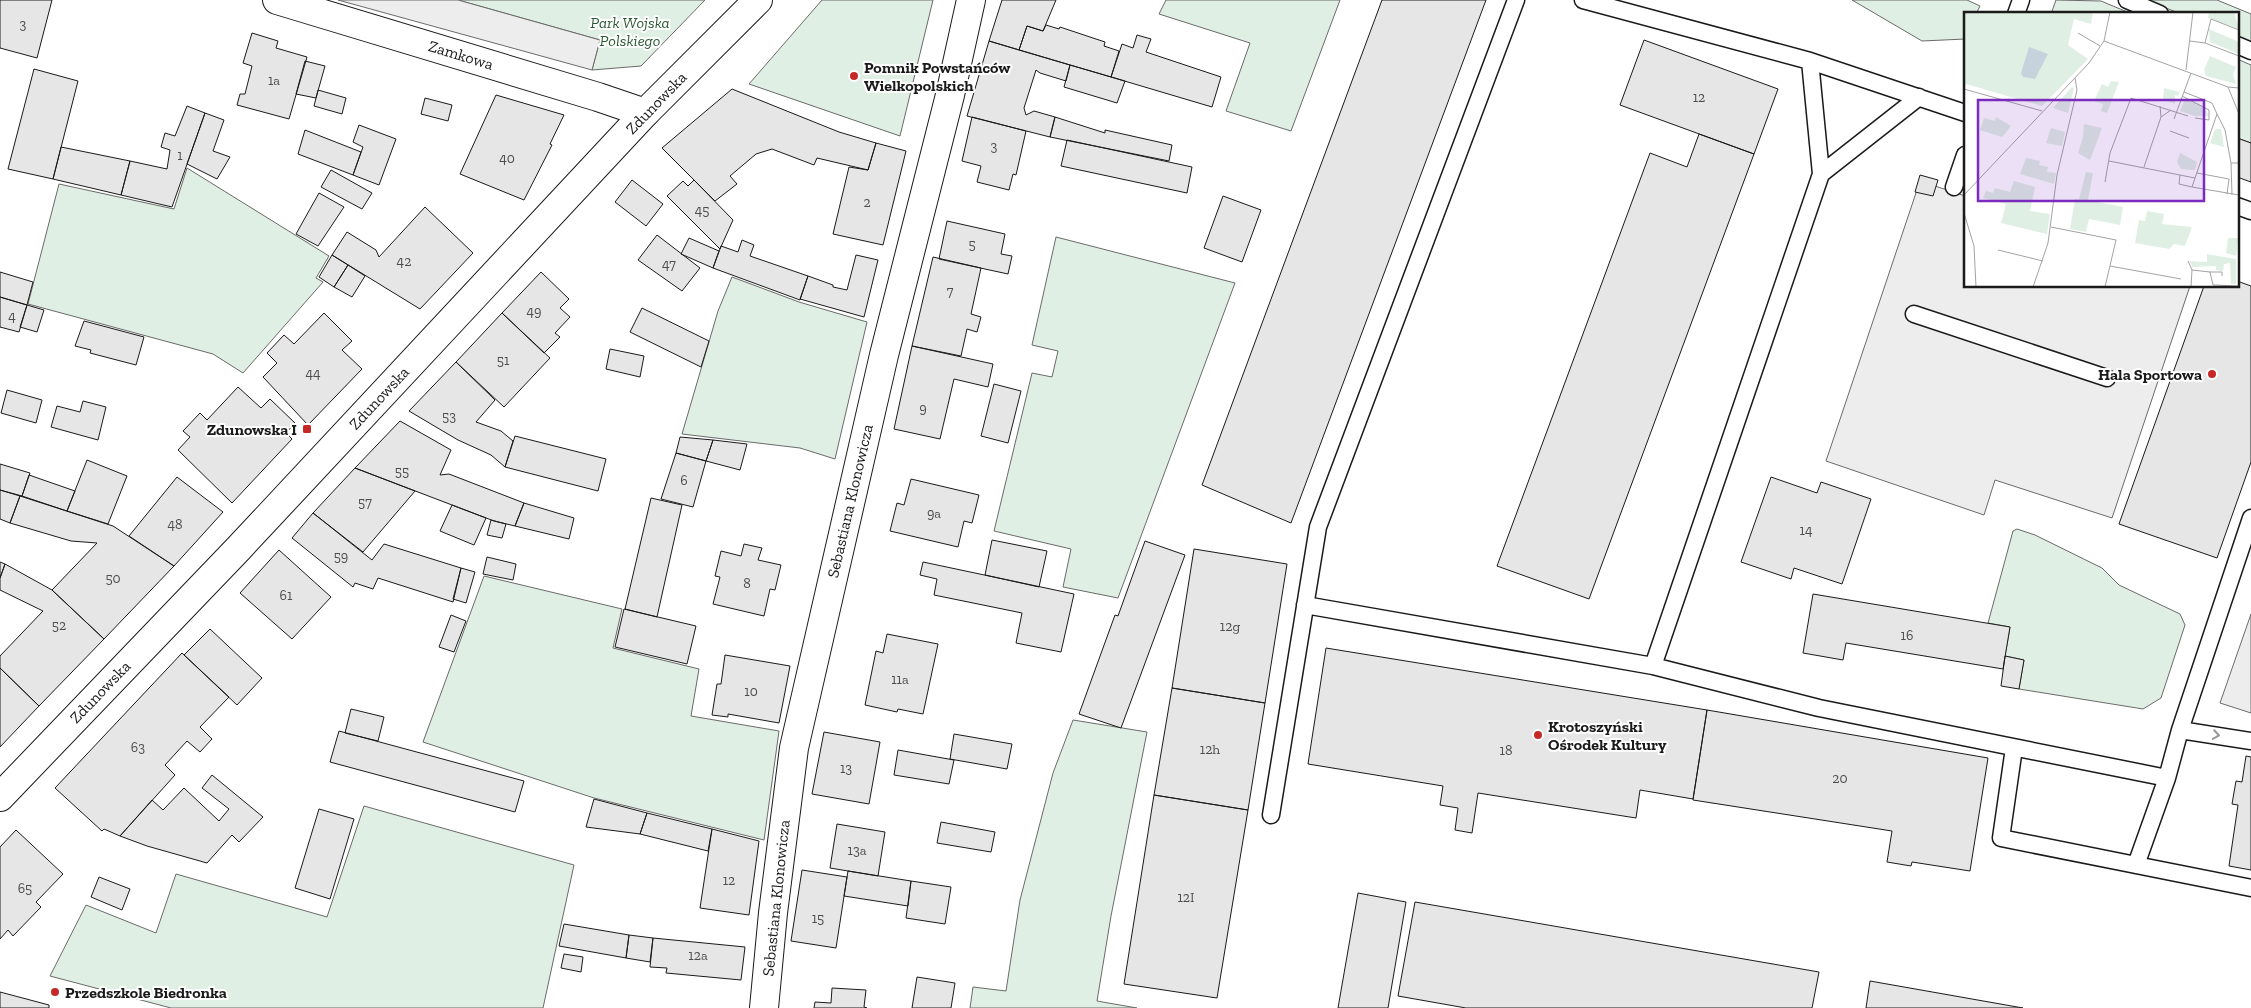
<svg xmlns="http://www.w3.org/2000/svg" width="2251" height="1008" font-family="'Zilla Slab',serif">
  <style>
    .green { fill: #e0efe3; stroke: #6a6a6a }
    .parking { fill: #ededed; stroke: #6a6a6a }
    .building { fill: #e6e6e6; stroke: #1a1a1a }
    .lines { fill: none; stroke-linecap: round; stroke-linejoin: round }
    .lane-casing { stroke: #1a1a1a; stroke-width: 19 }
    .street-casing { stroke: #1a1a1a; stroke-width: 30 }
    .secondary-casing { stroke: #1a1a1a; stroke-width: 30 }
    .lane { stroke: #fff; stroke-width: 16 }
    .street { stroke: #fff; stroke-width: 28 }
    .secondary { stroke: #fff; stroke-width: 28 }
    .oneway { stroke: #989898 }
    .poi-dot { fill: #c62828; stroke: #fff; stroke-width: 2 }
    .labels { text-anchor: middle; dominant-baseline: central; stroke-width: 4; stroke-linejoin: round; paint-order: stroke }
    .number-label { font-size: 14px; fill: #4d4d4d }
    .park-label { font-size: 16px; font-style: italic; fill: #2b5a34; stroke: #fff }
    .street-label { font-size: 16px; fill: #1a1a1a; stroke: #fff }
    .poi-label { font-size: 16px; font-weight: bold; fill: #1a1a1a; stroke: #fff; text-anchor: start }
    .inset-road { fill: none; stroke: #a3a3a3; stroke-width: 1 }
    .view { fill: #7b2cbf; fill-opacity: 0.15; stroke: #7b2cbf; stroke-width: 2.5 }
    .inset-edge { fill: none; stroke: #1a1a1a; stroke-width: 2.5 }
  </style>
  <rect width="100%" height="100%" fill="#fff"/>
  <path class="green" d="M 458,0 L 705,0 L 641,66 L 592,70 L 600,40 Z
    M 822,0 L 933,0 L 900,136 L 749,84 Z
    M 1166,0 L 1340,0 L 1291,131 L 1226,111 L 1250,43 L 1159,14 Z
    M 1852,0 L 1967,0 L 1980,6 L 1976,14 L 1965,14 L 1965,39 L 1922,41 Z
    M 2056,0 L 2101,1 L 2132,14 L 2051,14 Z
    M 2146,0 L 2217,0 L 2251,14 L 2251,41 L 2237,36 L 2237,14 L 2181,14 Z
    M 2237,59 L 2251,65 L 2251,143 L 2237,138 Z
    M 187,168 L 329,256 L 316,278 L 323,282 L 243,373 L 213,354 L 28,304 L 59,184 L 174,209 Z
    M 1056,237 L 1235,283 L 1118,598 L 1063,587 L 1071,549 L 994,531 L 1032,373 L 1052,377 L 1058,351 L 1032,345 Z
    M 732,277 L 799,302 L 867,322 L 835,459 L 800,448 L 682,434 L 718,311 Z
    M 2017,529 L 2035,535 L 2102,568 L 2119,585 L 2180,614 L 2185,625 L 2161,698 L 2143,709 L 2019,689 L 2024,660 L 2005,656 L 2010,627 L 1988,623 L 2013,531 Z
    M 484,576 L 622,609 L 613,648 L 699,669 L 691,716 L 779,731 L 764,840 L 594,798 L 423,742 Z
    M 1073,720 L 1147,732 L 1111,916 L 1097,1001 L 1137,1008 L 970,1008 L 973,987 L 1006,991 L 1020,900 L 1053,773 Z
    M 364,806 L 574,865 L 543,1008 L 171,1008 L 50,976 L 86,905 L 156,933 L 176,874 L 327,917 Z"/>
  <path class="parking" d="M 338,0 L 458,0 L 600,40 L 592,70 Z
    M 1920,181 L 1965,196 L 1965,286 L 2190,286 L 2112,518 L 1995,480 L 1984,515 L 1826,461 Z
    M 2251,614 L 2251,713 L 2220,703 Z"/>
  <path class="building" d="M 0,0 L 52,0 L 37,58 L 0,48 Z
    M 1002,0 L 1056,0 L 1043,31 L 1027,26 L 1019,50 L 989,41 Z
    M 1382,0 L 1486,0 L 1291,523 L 1202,485 Z
    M 1046,25 L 1059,29 L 1060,27 L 1105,42 L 1104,46 L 1119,51 L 1111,77 L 1019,50 L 1027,26 L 1043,31 Z
    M 252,33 L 278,41 L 276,48 L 307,57 L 289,119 L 237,105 L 240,94 L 245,94 L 252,66 L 243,63 Z
    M 1137,35 L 1151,39 L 1146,52 L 1221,77 L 1212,107 L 1111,77 L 1122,44 L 1133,48 Z
    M 1644,40 L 1778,89 L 1754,154 L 1620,105 Z
    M 989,41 L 1070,65 L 1066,81 L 1040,73 L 1036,70 L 1024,108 L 1026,115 L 1034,111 L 1055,117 L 1050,137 L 967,116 Z
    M 305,61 L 325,66 L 316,98 L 296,94 Z
    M 1070,65 L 1125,81 L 1117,103 L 1064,87 Z
    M 34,69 L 78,81 L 53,179 L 8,169 Z
    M 732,89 L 839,132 L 876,143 L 868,170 L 817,158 L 814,165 L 772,149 L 756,154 L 730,176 L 737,184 L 715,201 L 662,148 Z
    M 318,90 L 346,98 L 342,114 L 314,106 Z
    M 496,95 L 564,115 L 550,144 L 552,145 L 524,200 L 460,174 Z
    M 425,98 L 452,105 L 448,121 L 421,114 Z
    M 187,106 L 205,113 L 172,207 L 121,195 L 130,161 L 167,169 L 170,150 L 161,147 L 165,133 L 175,136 Z
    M 205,113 L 224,120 L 213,151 L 230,157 L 217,179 L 187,164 Z
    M 972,117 L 1026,131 L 1016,175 L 1013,174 L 1009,190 L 977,182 L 981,166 L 962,161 Z
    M 1055,117 L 1105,133 L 1105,130 L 1172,145 L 1169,161 L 1050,137 Z
    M 359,125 L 396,139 L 379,185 L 353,175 L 363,147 L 353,142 Z
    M 305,130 L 361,152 L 353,175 L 298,154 Z
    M 1699,134 L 1754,154 L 1589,599 L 1497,566 L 1650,153 L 1687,167 Z
    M 2237,138 L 2251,143 L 2251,182 L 2237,177 Z
    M 1067,140 L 1192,167 L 1187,193 L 1061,166 Z
    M 876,143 L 906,151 L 883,245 L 833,234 L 849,167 L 868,170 Z
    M 61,147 L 130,161 L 121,195 L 53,179 Z
    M 331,170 L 372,193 L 362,209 L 321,187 Z
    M 1920,175 L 1938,180 L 1933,196 L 1915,192 Z
    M 632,180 L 663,204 L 646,226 L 615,202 Z
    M 694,180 L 733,220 L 720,249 L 667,196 L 683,181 L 688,186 Z
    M 319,193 L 344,207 L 318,246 L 296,234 Z
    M 1223,196 L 1261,210 L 1242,262 L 1204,248 Z
    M 425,207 L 473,253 L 420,309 L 332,255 L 347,232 L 376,250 L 379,257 Z
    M 947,221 L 1005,234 L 1001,254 L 1012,256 L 1008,274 L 939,259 Z
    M 657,235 L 700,268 L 682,291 L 638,260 Z
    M 689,238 L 719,251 L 713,268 L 681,254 Z
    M 742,240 L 754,245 L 750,256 L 808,276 L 800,300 L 713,268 L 721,246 L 738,252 Z
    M 332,255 L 348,265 L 334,287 L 319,277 Z
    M 856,255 L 878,260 L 864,317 L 800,299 L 808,276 L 833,285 L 833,287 L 847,290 Z
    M 933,257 L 981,268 L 971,314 L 981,317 L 977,332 L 967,329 L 961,356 L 912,346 Z
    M 348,265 L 365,276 L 352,297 L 334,287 Z
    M 0,272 L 33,282 L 27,305 L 0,297 Z
    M 541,272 L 569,299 L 560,308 L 570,317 L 555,333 L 560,337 L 544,353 L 502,313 Z
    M 2237,281 L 2251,286 L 2251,462 L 2217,558 L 2119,524 L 2204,286 L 2237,286 Z
    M 0,297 L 27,305 L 19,332 L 0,327 Z
    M 27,305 L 44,310 L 37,332 L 20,327 Z
    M 642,308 L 709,341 L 701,367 L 630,332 Z
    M 324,313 L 352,341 L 342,350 L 362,369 L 308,425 L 263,377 L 277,363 L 267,353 L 284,335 L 294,344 Z
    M 502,313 L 550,358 L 504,407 L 456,362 Z
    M 84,321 L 144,337 L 136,365 L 90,353 L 91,350 L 75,346 Z
    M 912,346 L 993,364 L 988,387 L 954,379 L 940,439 L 894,429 Z
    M 610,349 L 644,356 L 640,377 L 606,369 Z
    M 456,362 L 495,400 L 476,422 L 501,431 L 513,441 L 505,467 L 491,455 L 458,440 L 409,411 Z
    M 994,384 L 1021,391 L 1008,443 L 981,436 Z
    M 238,387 L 261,408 L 270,399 L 295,423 L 286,433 L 292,439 L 232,503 L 178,450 L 190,437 L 183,431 L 200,413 L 207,420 Z
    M 7,390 L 42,400 L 36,423 L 1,413 Z
    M 83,401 L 106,407 L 98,440 L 51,427 L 57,406 L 80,412 Z
    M 400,421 L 451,450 L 440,475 L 449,474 L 524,503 L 515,526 L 494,521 L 355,468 Z
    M 515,436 L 606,459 L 598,491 L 505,467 Z
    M 680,437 L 713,440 L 706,461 L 676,453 Z
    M 713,440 L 747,444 L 740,470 L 706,461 Z
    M 676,453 L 706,461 L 693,507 L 661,499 Z
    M 87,460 L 127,476 L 108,524 L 67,511 Z
    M 0,464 L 30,473 L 22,496 L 0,490 Z
    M 355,468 L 415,491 L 363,552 L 313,513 Z
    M 29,475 L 75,491 L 67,511 L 22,496 Z
    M 177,477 L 223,512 L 174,566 L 129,536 Z
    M 1771,477 L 1817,493 L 1821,482 L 1871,499 L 1842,584 L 1794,568 L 1791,579 L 1741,562 Z
    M 911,479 L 979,495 L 972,523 L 964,521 L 958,547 L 890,531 L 897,503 L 904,505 Z
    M 0,490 L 20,496 L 10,523 L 0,519 Z
    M 20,496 L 113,526 L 174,566 L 104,639 L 52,590 L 97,543 L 71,541 L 10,523 Z
    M 651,498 L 682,505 L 657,617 L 625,609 Z
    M 524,503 L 574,518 L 569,539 L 515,526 Z
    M 452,505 L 486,518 L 474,545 L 440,531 Z
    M 313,513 L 372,560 L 384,544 L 461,568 L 453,602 L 378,578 L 373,589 L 355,583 L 353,587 L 292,538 Z
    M 491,520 L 506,524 L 502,538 L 487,535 Z
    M 992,540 L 1047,551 L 1039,587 L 985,575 Z
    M 1145,541 L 1185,555 L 1121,728 L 1079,714 L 1115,615 L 1118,616 Z
    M 744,544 L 762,548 L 758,560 L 781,565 L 775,590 L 770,589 L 764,616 L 713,604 L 720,577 L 715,576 L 721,551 L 741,556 Z
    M 1194,549 L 1287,564 L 1265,703 L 1172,688 Z
    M 279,550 L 331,597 L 292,639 L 240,593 Z
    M 487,557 L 516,564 L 513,580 L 483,574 Z
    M 0,562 L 5,564 L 0,578 Z
    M 923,562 L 1074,594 L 1061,652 L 1016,643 L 1022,613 L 934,595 L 937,579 L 920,575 Z
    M 5,564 L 52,590 L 104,639 L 39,706 L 0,668 L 0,656 L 43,611 L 0,590 L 0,578 Z
    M 461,568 L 475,572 L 466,603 L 453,599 Z
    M 1813,594 L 2010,627 L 2003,669 L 1846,643 L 1843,660 L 1803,653 Z
    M 624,609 L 696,626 L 687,664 L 615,647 Z
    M 451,615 L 466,621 L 454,652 L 439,647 Z
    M 210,629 L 262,678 L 237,705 L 184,655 Z
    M 887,634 L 938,644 L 923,714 L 898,709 L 897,712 L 865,705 L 876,651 L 883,653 Z
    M 1326,648 L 1707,710 L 1693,799 L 1640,790 L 1636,818 L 1478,793 L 1472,833 L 1455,830 L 1458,808 L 1440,805 L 1443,786 L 1308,764 Z
    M 182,653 L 229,697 L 200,727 L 212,739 L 200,752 L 187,741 L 165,765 L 175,775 L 120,836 L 104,829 L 102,831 L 55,788 Z
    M 725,655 L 790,666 L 779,723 L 728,714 L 728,717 L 712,715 L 717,684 L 721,684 Z
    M 2005,656 L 2024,660 L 2019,689 L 2001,686 Z
    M 0,668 L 39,706 L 0,747 Z
    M 1172,688 L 1265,703 L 1248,810 L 1154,795 Z
    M 351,709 L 384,717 L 378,741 L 345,733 Z
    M 1707,710 L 1988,758 L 1970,871 L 1912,862 L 1911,866 L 1887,862 L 1892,831 L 1693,800 Z
    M 339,731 L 524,781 L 515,812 L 330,762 Z
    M 824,732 L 880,742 L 869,804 L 812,794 Z
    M 954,734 L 1012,744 L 1007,769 L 950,759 Z
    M 898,750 L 954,760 L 949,784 L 894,775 Z
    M 2246,756 L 2251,757 L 2251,870 L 2229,866 L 2238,805 L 2232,804 L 2236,781 L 2242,782 Z
    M 212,775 L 263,817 L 239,842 L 232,835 L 207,863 L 147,846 L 120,836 L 152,800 L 163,810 L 184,788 L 219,821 L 229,809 L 202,788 Z
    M 1154,795 L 1248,810 L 1217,998 L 1124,984 Z
    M 594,799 L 647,813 L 640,834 L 586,827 Z
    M 319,809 L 354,819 L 330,899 L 295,888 Z
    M 647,813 L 712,829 L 708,851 L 640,834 Z
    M 941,822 L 995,832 L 991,852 L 937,843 Z
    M 837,824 L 885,832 L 878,876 L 830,868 Z
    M 712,829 L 759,841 L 749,915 L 700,908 Z
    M 16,830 L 63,874 L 36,902 L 41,907 L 13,936 L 8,930 L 0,939 L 0,847 Z
    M 802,870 L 847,877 L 836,948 L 791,941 Z
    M 848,871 L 911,881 L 908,906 L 844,896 Z
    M 99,877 L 130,889 L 122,910 L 91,897 Z
    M 911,881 L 951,887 L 945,924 L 906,918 Z
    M 1358,893 L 1406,902 L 1388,1008 L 1338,1008 Z
    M 1415,902 L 1819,972 L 1812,1008 L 1466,1008 L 1398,996 Z
    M 564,924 L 629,935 L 626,958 L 559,946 Z
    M 629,935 L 653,938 L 650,962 L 626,958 Z
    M 653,938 L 745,947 L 741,980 L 666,973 L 667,968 L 650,967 Z
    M 564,954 L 583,957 L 581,972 L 561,968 Z
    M 917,977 L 955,983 L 951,1008 L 912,1008 Z
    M 1870,981 L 2023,1008 L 1866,1008 Z
    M 832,988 L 866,990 L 864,1007 L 867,1008 L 814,1008 L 815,1002 L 831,1003 Z
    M 0,992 L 49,1005 L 49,1008 L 0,1008 Z"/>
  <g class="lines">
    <g class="lane-casing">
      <path id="lane" d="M 1583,0 L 1810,61 L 1965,113
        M 2127,0 L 2160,14
        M 2016,14 L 2021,0
        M 2237,45 L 2251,51
        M 1810,61 L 1821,174 L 1919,97
        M 1954,187 L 1965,155
        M 2237,206 L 2251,211
        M 1914,314 L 2107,378
        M 1305,605 L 1653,666 L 1819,708 L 2167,778 L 2180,730 L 2251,518
        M 1653,666 L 1821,174
        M 2180,730 L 2251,741
        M 2014,748 L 2001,838 L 2136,865
        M 2167,778 L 2136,865 L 2251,888
        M 1271,815 L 1318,527 L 1516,0"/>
    </g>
    <g class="street-casing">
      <path id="street" d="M 277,0 L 598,97 L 645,113
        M 764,1008 L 773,913 L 794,748 L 884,355 L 950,95 L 971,0"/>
    </g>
    <g class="secondary-casing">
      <path id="secondary" d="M 0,797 L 238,549 L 645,113 L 758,0"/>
    </g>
    <use href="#lane" class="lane"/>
    <use href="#street" class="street"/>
    <use href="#secondary" class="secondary"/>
  </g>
  <defs><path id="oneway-chevron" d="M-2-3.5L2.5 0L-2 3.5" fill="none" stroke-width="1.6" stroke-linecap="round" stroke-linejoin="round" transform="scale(1.25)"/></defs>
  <use class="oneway" href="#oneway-chevron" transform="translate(2216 735) rotate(9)"/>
  <g class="poi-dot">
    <circle cx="854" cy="76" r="5"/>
    <circle cx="2212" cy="374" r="5"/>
    <rect x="302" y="424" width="10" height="10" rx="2.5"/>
    <circle cx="1538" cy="735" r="5"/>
    <circle cx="55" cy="992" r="5"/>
  </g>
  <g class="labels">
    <g class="number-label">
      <text x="23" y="24">3</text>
      <text x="274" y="80">1a</text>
      <text x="1699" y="97">12</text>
      <text x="994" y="146">3</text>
      <text x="180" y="155">1</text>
      <text x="507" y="158">40</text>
      <text x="867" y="202">2</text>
      <text x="702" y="210">45</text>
      <text x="972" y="244">5</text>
      <text x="404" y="261">42</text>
      <text x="669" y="264">47</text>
      <text x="950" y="291">7</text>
      <text x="534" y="311">49</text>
      <text x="12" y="316">4</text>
      <text x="503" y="360">51</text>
      <text x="313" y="373">44</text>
      <text x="923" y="408">9</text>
      <text x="449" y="416">53</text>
      <text x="402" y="471">55</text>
      <text x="684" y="480">6</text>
      <text x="365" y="502">57</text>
      <text x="934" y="513">9a</text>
      <text x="175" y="524">48</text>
      <text x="1806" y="530">14</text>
      <text x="341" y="556">59</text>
      <text x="113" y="578">50</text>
      <text x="747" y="583">8</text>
      <text x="286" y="595">61</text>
      <text x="59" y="625">52</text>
      <text x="1230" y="626">12g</text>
      <text x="1907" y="635">16</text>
      <text x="900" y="679">11a</text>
      <text x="751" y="691">10</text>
      <text x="138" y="747">63</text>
      <text x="1210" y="749">12h</text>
      <text x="1506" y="750">18</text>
      <text x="846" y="768">13</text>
      <text x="1840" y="778">20</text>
      <text x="857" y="850">13a</text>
      <text x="729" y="880">12</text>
      <text x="25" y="888">65</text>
      <text x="1186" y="897">12I</text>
      <text x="818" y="918">15</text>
      <text x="698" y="955">12a</text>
    </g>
    <g class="park-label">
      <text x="630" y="22">Park Wojska<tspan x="630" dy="18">Polskiego</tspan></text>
    </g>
    <g class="street-label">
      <text transform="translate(461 55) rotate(17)">Zamkowa</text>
      <text transform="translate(656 103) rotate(-46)">Zdunowska</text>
      <text transform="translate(379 398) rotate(-47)">Zdunowska</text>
      <text transform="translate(850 501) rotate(-77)">Sebastiana Klonowicza</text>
      <text transform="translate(100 692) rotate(-46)">Zdunowska</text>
      <text transform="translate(776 898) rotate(-84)">Sebastiana Klonowicza</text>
    </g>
    <g class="poi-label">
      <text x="864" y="67">Pomnik Powstańców<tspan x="864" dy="18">Wielkopolskich</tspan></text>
      <text x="2202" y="374" text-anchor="end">Hala Sportowa</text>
      <text x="297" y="429" text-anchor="end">Zdunowska I</text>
      <text x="1548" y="726">Krotoszyński<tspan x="1548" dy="18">Ośrodek Kultury</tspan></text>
      <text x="65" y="992">Przedszkole Biedronka</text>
    </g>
  </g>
  <g transform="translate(1964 12)">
    <rect width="275" height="275" fill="#fff"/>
    <path d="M 0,0 L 129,0 L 127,12 L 110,7 L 104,33 L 124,47 L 78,94 L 2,72 L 1,75 ZM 245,0 L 270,0 L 275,17 L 244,6 ZM 245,17 L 275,30 L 275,42 L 246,30 ZM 246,44 L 272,55 L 269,62 L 272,72 L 242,64 L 240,58 ZM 147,69 L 155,70 L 143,101 L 137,99 L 139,92 L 130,89 L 138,72 L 144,75 ZM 110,75 L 104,101 L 89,96 L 107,76 ZM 200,76 L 216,80 L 214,84 L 211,83 L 211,92 L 199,87 ZM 221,87 L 242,95 L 244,104 L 231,104 L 216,99 ZM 32,105 L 47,114 L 38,125 L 16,118 L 20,106 L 31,109 ZM 120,112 L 138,116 L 126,148 L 114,141 L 119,125 ZM 87,116 L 101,120 L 98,134 L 82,131 ZM 251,117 L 257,117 L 260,135 L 246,131 ZM 216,141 L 233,150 L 231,158 L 217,157 L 213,150 ZM 62,146 L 76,149 L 75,153 L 84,155 L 83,160 L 92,161 L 90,172 L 56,162 ZM 122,160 L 129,161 L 124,188 L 159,195 L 156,213 L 125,207 L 122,220 L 106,217 L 111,187 L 115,187 ZM 50,169 L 71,175 L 66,199 L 86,202 L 83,222 L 37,211 L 42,192 L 19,186 L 22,179 L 29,181 L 31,176 L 46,180 ZM 183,199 L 200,202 L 198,212 L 228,215 L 221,234 L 210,232 L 205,237 L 171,231 L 175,208 L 181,209 ZM 264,226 L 274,226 L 272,244 L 262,241 ZM 243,242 L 272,247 L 272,272 L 267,272 L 266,251 L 260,252 L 259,259 L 252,258 L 252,254 L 228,255 L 226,249 L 243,250 Z" fill="#e0efe3"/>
    <path d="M 65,35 L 84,42 L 71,67 L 59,65 L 57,61 Z" fill="#c6d2dc"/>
    <path class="inset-road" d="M 114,21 L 136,34M 140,29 L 264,75 L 275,76M 226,29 L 241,31 L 247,7 L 275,18M 241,31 L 275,44M 222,58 L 229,0M 264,75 L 275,102M 0,77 L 78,99M 218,84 L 245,98 L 245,108 L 231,106M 196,94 L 197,105 L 207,98M 253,102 L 261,118 L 267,151M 210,107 L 227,61M 206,119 L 225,126M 145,149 L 231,166 L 253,102 L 248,91 L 220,80M 180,155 L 197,105M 233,161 L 265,167 L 263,182M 216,163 L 215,172 L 228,175M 231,166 L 228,175 L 275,183M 141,170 L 146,141 L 167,86 L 224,104M 0,183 L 125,51 L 140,29 L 146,0M 268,183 L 267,151 L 275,151M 0,201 L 10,234 L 12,275M 87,215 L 152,228 L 141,275M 34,238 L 79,249M 224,249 L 228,258 L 246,260 L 249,273 L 275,274M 146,254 L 217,267M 245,260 L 258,260 L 258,264M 69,275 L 84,231 L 93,163 L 113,78 L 111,66M 227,275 L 228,258"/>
    <path class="view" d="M 14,88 L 240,88 L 240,189 L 14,189 Z"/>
    <rect width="275" height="275" class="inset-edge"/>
  </g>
</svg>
